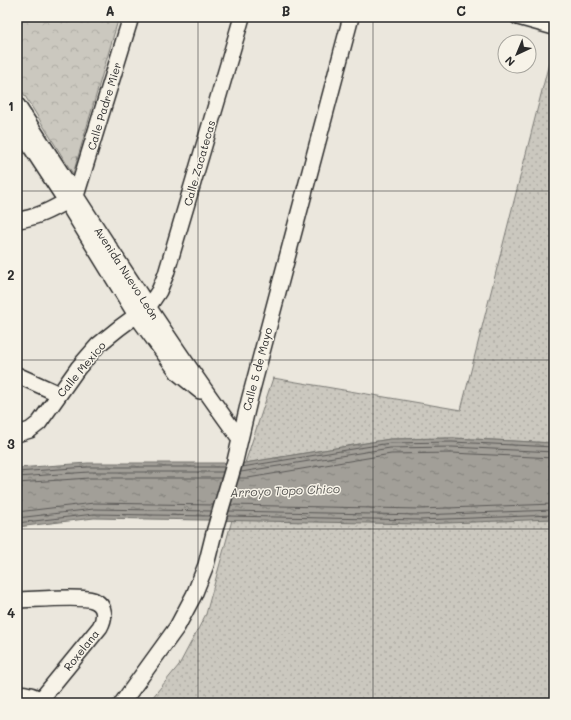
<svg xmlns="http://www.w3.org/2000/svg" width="571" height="720" font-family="Mali,sans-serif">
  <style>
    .grass { fill: url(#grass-dots); stroke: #7b7a75 }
    .park { fill: url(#park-crowns); stroke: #7b7a75 }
    .water { fill: url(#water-ripples); stroke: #72716c }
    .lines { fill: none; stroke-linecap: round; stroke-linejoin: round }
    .shore { stroke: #5b5957; stroke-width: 1 }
    .minor-casing { stroke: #2b2b2b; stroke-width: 18 }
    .minor { stroke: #f7f3e8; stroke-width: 15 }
    .grid { fill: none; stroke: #2b2b2b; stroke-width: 1; stroke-opacity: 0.55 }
    .labels { text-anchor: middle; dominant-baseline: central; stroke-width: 3; stroke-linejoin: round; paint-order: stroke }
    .street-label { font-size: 11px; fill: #2b2b2b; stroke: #f7f3e8 }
    .water-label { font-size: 12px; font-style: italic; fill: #555451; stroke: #f7f3e8 }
    .neatline { fill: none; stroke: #2b2b2b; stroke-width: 1.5 }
    .grid-label { font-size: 13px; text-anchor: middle; font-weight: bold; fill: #2b2b2b }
  </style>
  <defs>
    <pattern id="grass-dots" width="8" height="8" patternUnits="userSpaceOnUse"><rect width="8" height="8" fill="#cbc8bf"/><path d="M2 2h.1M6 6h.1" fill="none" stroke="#aeaca4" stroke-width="1.8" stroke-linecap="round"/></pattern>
    <pattern id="park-crowns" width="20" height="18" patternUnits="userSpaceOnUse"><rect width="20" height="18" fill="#cbc8bf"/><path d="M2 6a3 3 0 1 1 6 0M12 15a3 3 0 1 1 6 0" fill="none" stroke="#aeaca4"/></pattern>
    <pattern id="water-ripples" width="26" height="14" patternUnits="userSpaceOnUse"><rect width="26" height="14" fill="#a29f98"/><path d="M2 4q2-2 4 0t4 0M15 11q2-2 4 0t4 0" fill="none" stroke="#84827c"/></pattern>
  </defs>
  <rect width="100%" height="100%" fill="#ebe7dd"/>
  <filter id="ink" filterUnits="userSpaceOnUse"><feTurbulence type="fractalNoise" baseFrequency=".025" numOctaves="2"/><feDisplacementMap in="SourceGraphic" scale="8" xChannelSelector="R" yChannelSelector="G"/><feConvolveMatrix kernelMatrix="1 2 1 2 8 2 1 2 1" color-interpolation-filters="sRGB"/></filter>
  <g filter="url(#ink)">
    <path class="grass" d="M 551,55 L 554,55 L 554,443 L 452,438 L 390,439 L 245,463 L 273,378 L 461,410 Z
      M 554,519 L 554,703 L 148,703 L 179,665 L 206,614 L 232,520 Z"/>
    <path class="park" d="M 17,17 L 119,17 L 73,174 L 17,83 Z"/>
    <path class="water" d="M 452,438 L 554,443 L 554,519 L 420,524 L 94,518 L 17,527 L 17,468 L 88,463 L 245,463 L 390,439 Z"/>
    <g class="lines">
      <path class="shore" d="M 242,467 L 390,443 L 452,442 L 554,447
        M 17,472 L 88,467 L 224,467
        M 241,472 L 390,448 L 452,447 L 554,452
        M 17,477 L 89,472 L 223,472
        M 239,478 L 248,478 L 391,454 L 452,453 L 554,458
        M 17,483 L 89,478 L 221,478
        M 231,505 L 420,509 L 554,504
        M 229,511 L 420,515 L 554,510
        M 17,512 L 94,503 L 213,505
        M 228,516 L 420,520 L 554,515
        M 17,518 L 94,509 L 211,511
        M 17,523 L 94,514 L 210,516"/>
      <g class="minor-casing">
        <path id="minor" d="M 518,17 L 554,27
          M 17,105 C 90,217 161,331 240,439
          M 17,126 L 66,201 L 136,315 L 179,374 L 200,391
          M 17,220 C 39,218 57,206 76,196 L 131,17
          M 17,375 L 59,394
          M 17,434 L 30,430 L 39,423 L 78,368 L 98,345 L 119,328 L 149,306 L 159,291 L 166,274 L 242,17
          M 17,600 C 32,600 84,595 95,601 C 106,606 105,618 100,627 L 38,703
          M 17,693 C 27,693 38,697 47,703
          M 122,703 L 177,627 L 194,595 L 206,565 L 215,529 L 235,461 L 249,401 L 351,17"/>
      </g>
      <use href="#minor" class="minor"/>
    </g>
  </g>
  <path class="grid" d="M 198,17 L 198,703M 373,17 L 373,703M 17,191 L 554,191M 17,360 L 554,360M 17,529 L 554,529"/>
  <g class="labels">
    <g class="street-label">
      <text transform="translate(104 106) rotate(-73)">Calle Padre Mier</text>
      <text transform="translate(199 163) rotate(-74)">Calle Zacatecas</text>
      <text transform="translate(127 273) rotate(57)">Avenida Nuevo León</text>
      <text transform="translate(81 369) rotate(-50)">Calle Mexico</text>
      <text transform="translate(257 369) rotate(-75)">Calle 5 de Mayo</text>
      <text transform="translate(81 650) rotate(-51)">Roxelana</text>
    </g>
    <g class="water-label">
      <text transform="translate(285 490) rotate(-2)">Arroyo Topo Chico</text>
    </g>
  </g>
  <rect width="571" height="720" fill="none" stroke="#f7f3e8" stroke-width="44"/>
  <g transform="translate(517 54) rotate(224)"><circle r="19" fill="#f7f3e8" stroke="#a5a39c"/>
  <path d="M0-3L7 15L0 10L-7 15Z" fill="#2b2b2b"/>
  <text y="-6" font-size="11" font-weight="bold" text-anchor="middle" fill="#2b2b2b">N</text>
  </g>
  <rect x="22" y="22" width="527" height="676" class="neatline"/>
  <g class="grid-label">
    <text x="110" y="16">A</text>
    <text x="286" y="16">B</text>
    <text x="461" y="16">C</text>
    <text x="11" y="111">1</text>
    <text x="11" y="280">2</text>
    <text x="11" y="449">3</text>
    <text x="11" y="618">4</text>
  </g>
</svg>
